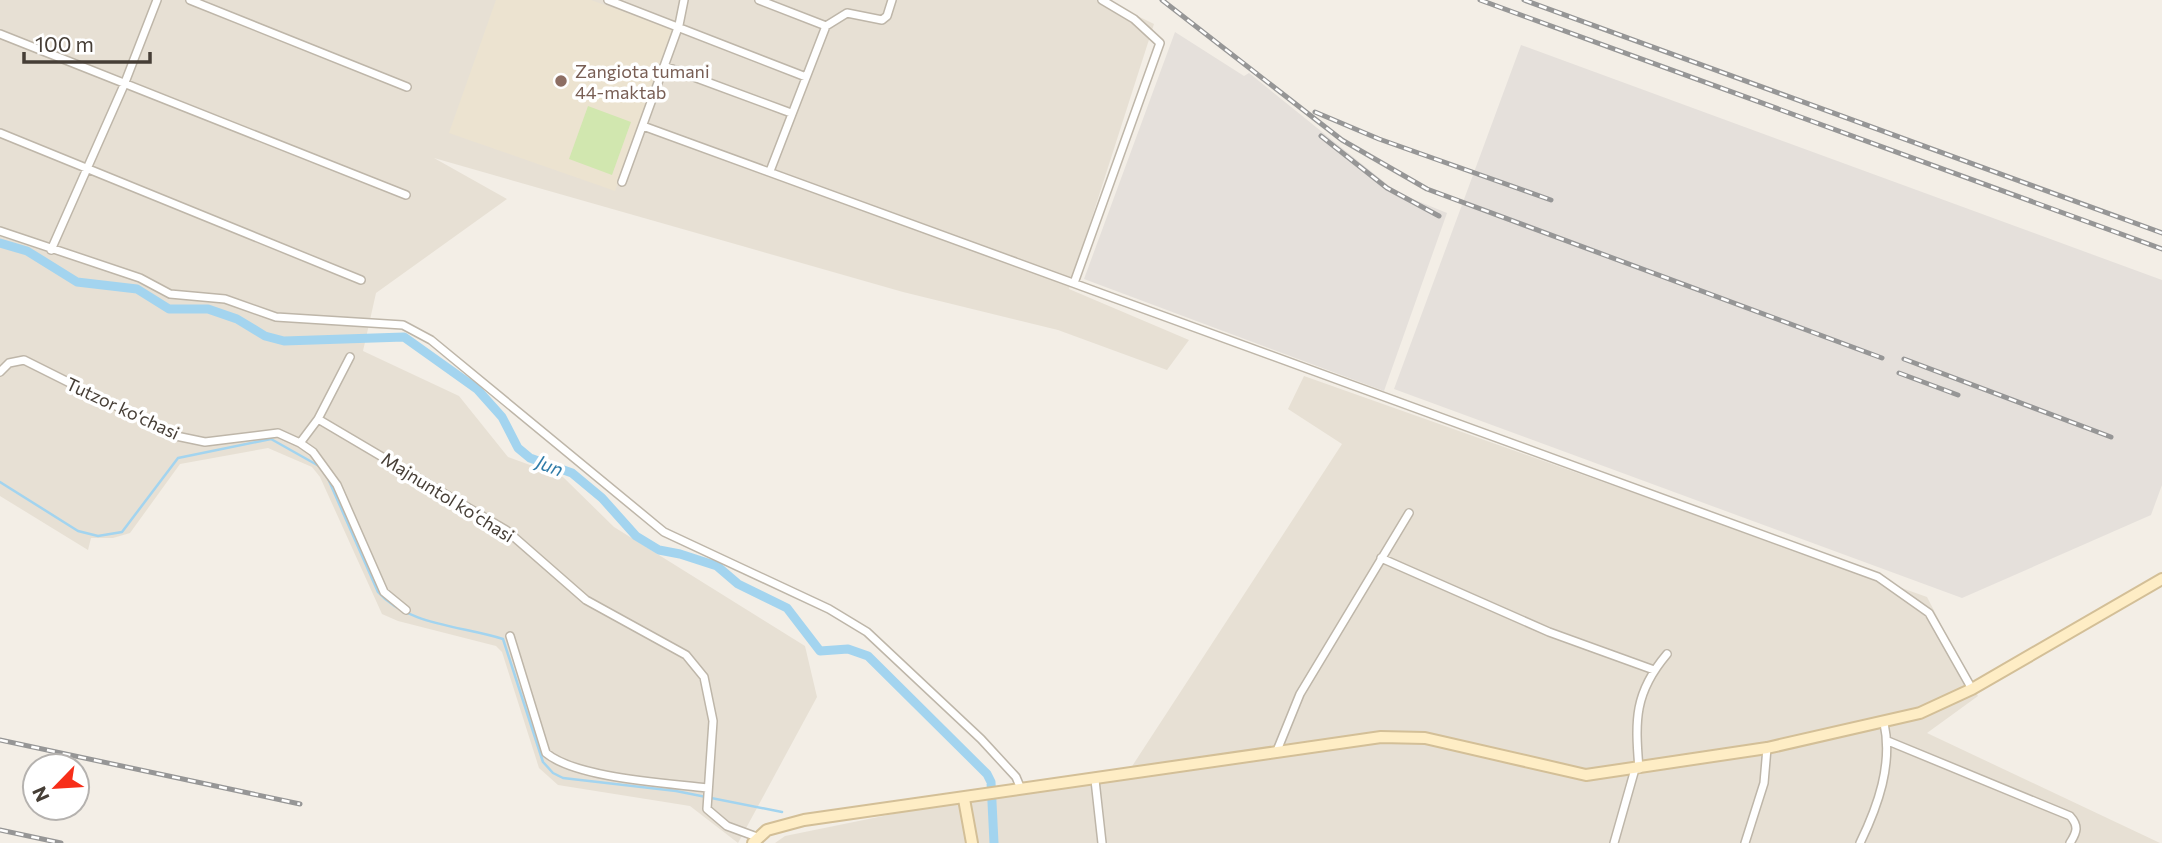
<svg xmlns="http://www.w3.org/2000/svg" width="2162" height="843" font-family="Commissioner,sans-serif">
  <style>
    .residential { fill: #e7e0d4 }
    .industrial { fill: #e5e0db }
    .education { fill: #ece3d0 }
    .garden { fill: #d1e7af }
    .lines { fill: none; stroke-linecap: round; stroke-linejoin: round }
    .stream { stroke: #a3d4ef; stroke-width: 2.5 }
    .canal { stroke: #a3d4ef; stroke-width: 9 }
    .street-casing { stroke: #beb6a9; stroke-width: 10 }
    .secondary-casing { stroke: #d3bf97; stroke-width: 14 }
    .street { stroke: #fff; stroke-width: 7 }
    .secondary { stroke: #feedc5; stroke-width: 10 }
    .rail-casing { stroke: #969696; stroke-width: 5 }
    .rail { stroke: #fff; stroke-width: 2.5; stroke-dasharray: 8; stroke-linecap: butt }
    .education-dot { fill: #8d6e63; stroke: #fff; stroke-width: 2.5 }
    .labels { text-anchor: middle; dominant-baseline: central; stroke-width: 7; stroke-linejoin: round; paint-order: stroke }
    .education-label { font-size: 18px; fill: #785e54; stroke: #fff; text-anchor: start }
    .street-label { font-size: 18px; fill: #463e36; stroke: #fff }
    .water-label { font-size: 19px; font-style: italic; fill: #2e7ba8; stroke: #fff }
  </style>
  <rect width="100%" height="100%" fill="#f3eee6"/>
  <path class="residential" d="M 0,0 L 1105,0 L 1154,24 L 1069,289 L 1189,340 L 1167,370 L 1058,330 L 903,292 L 434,158 L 507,199 L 376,293 L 363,351 L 459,396 L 508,457 L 563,477 L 614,527 L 805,646 L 817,697 L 738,843 L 690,806 L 558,785 L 539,768 L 502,652 L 496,646 L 398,621 L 382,614 L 320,477 L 312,467 L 268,448 L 180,464 L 130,533 L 113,538 L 91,538 L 88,550 L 0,496 Z
    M 1304,376 L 1927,597 L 1978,696 L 1927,733 L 2160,843 L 775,843 L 785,836 L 1006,791 L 1127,774 L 1342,444 L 1288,409 Z"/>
  <path class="industrial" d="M 1175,32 L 1244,76 L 1249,73 L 1398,193 L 1447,213 L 1384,391 L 1084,279 Z
    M 1521,45 L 2162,280 L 2162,485 L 2151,515 L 1962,598 L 1394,389 Z"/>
  <path class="education" d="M 496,0 L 591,0 L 672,29 L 615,191 L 449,133 Z"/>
  <path class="garden" d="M 588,106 L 631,122 L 612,175 L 569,159 Z"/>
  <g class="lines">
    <path class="stream" d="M 326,474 L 378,592 C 407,625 462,626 503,639 L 543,762 L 553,773 L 563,778 L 676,791 L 782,812
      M 0,482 L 78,531 L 98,536 L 122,532 L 178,458 L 271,439 L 319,466"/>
    <path class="canal" d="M 0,243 L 27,251 L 77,282 L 137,289 L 169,309 L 208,309 L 237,319 L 265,336 L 284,341 L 404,337 L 477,389 L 502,417 L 518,448 L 530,458 L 572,473 L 602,498 L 636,536 L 659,550 L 680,554 L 717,566 L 738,584 L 787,608 L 820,651 L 848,649 L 868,656 L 987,774 L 991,782 L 994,843"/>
    <g class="street-casing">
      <path id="street" d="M 190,0 L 407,87
        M 608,0 L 806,77
        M 759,0 L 826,26 L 847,13 L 882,20 L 887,16 L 892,0
        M 0,34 L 406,195
        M 664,66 L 791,113
        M 643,126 L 1878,577 L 1929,613 L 1972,689
        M 0,133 L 361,280
        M 770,171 L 826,26
        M 622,182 L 679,25 L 684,0
        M 0,231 L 140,278 L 170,294 L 225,299 L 276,317 L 403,325 L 431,340 L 664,532 L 829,609 L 867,632 L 981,739 L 1016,777 L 1021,789
        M 51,250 L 124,85 L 157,0
        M 1074,283 L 1160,43 L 1134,19 L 1102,0
        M 0,372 L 9,363 L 24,360 L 176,436 L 205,442 L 278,433 L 300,443 L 313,452 L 337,485 L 384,592 L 406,610
        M 318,419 L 350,357
        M 300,443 L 318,419 L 506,530 L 586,600 L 686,655 L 704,677 L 713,721 L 707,809 L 727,826 L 757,837
        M 1381,558 L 1549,632 L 1654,670
        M 510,636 L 546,753 C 576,778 666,783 707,788
        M 1888,741 L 2070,816 C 2079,826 2077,832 2070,843
        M 1276,753 L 1300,694 L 1409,513
        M 1639,769 C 1635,720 1634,693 1667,654
        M 1095,780 L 1102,843
        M 1614,843 L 1635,769
        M 1745,843 L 1764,783 L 1767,748
        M 1860,843 C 1878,806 1893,764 1884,723"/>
    </g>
    <g class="secondary-casing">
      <path id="secondary" d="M 964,799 L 972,843
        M 753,843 L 767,830 L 804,820 L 1381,737 L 1425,738 L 1586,775 L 1767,748 L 1920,713 L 1972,689 L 2162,579"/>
    </g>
    <use href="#street" class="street"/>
    <use href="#secondary" class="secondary"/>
    <g class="rail-casing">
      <path id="rail" d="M 1162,0 L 1342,140 L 1427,189 L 1882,358
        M 1480,0 L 2162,249
        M 1524,0 L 2162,233
        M 1315,112 L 1379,139 L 1551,200
        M 1321,136 L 1387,188 L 1439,216
        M 1904,359 L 2111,437
        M 1899,373 L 1958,395
        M 0,740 L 300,804
        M 0,830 L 61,843"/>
    </g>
    <use href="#rail" class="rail"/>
  </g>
  <circle class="education-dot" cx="561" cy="81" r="7"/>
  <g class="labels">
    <g class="education-label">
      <text x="575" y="71">Zangiota tumani<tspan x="575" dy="21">44-maktab</tspan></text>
    </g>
    <g class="street-label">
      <text transform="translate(123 408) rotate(25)">Tutzor ko‘chasi</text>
      <text transform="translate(448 497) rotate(32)">Majnuntol ko‘chasi</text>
    </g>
    <g class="water-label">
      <text transform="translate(550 465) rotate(21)">Jun</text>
    </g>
  </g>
  <g transform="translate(56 787) rotate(245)"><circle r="33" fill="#ffffff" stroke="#b5b2af" stroke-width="2"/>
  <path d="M0-5L12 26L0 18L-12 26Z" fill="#f72e19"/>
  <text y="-10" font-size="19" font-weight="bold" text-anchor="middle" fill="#463e36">N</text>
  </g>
  <path d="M24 52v10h126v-10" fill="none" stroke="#463e36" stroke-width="3.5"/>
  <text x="35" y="52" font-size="21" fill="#463e36" stroke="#ffffff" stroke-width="5" paint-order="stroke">100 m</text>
</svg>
